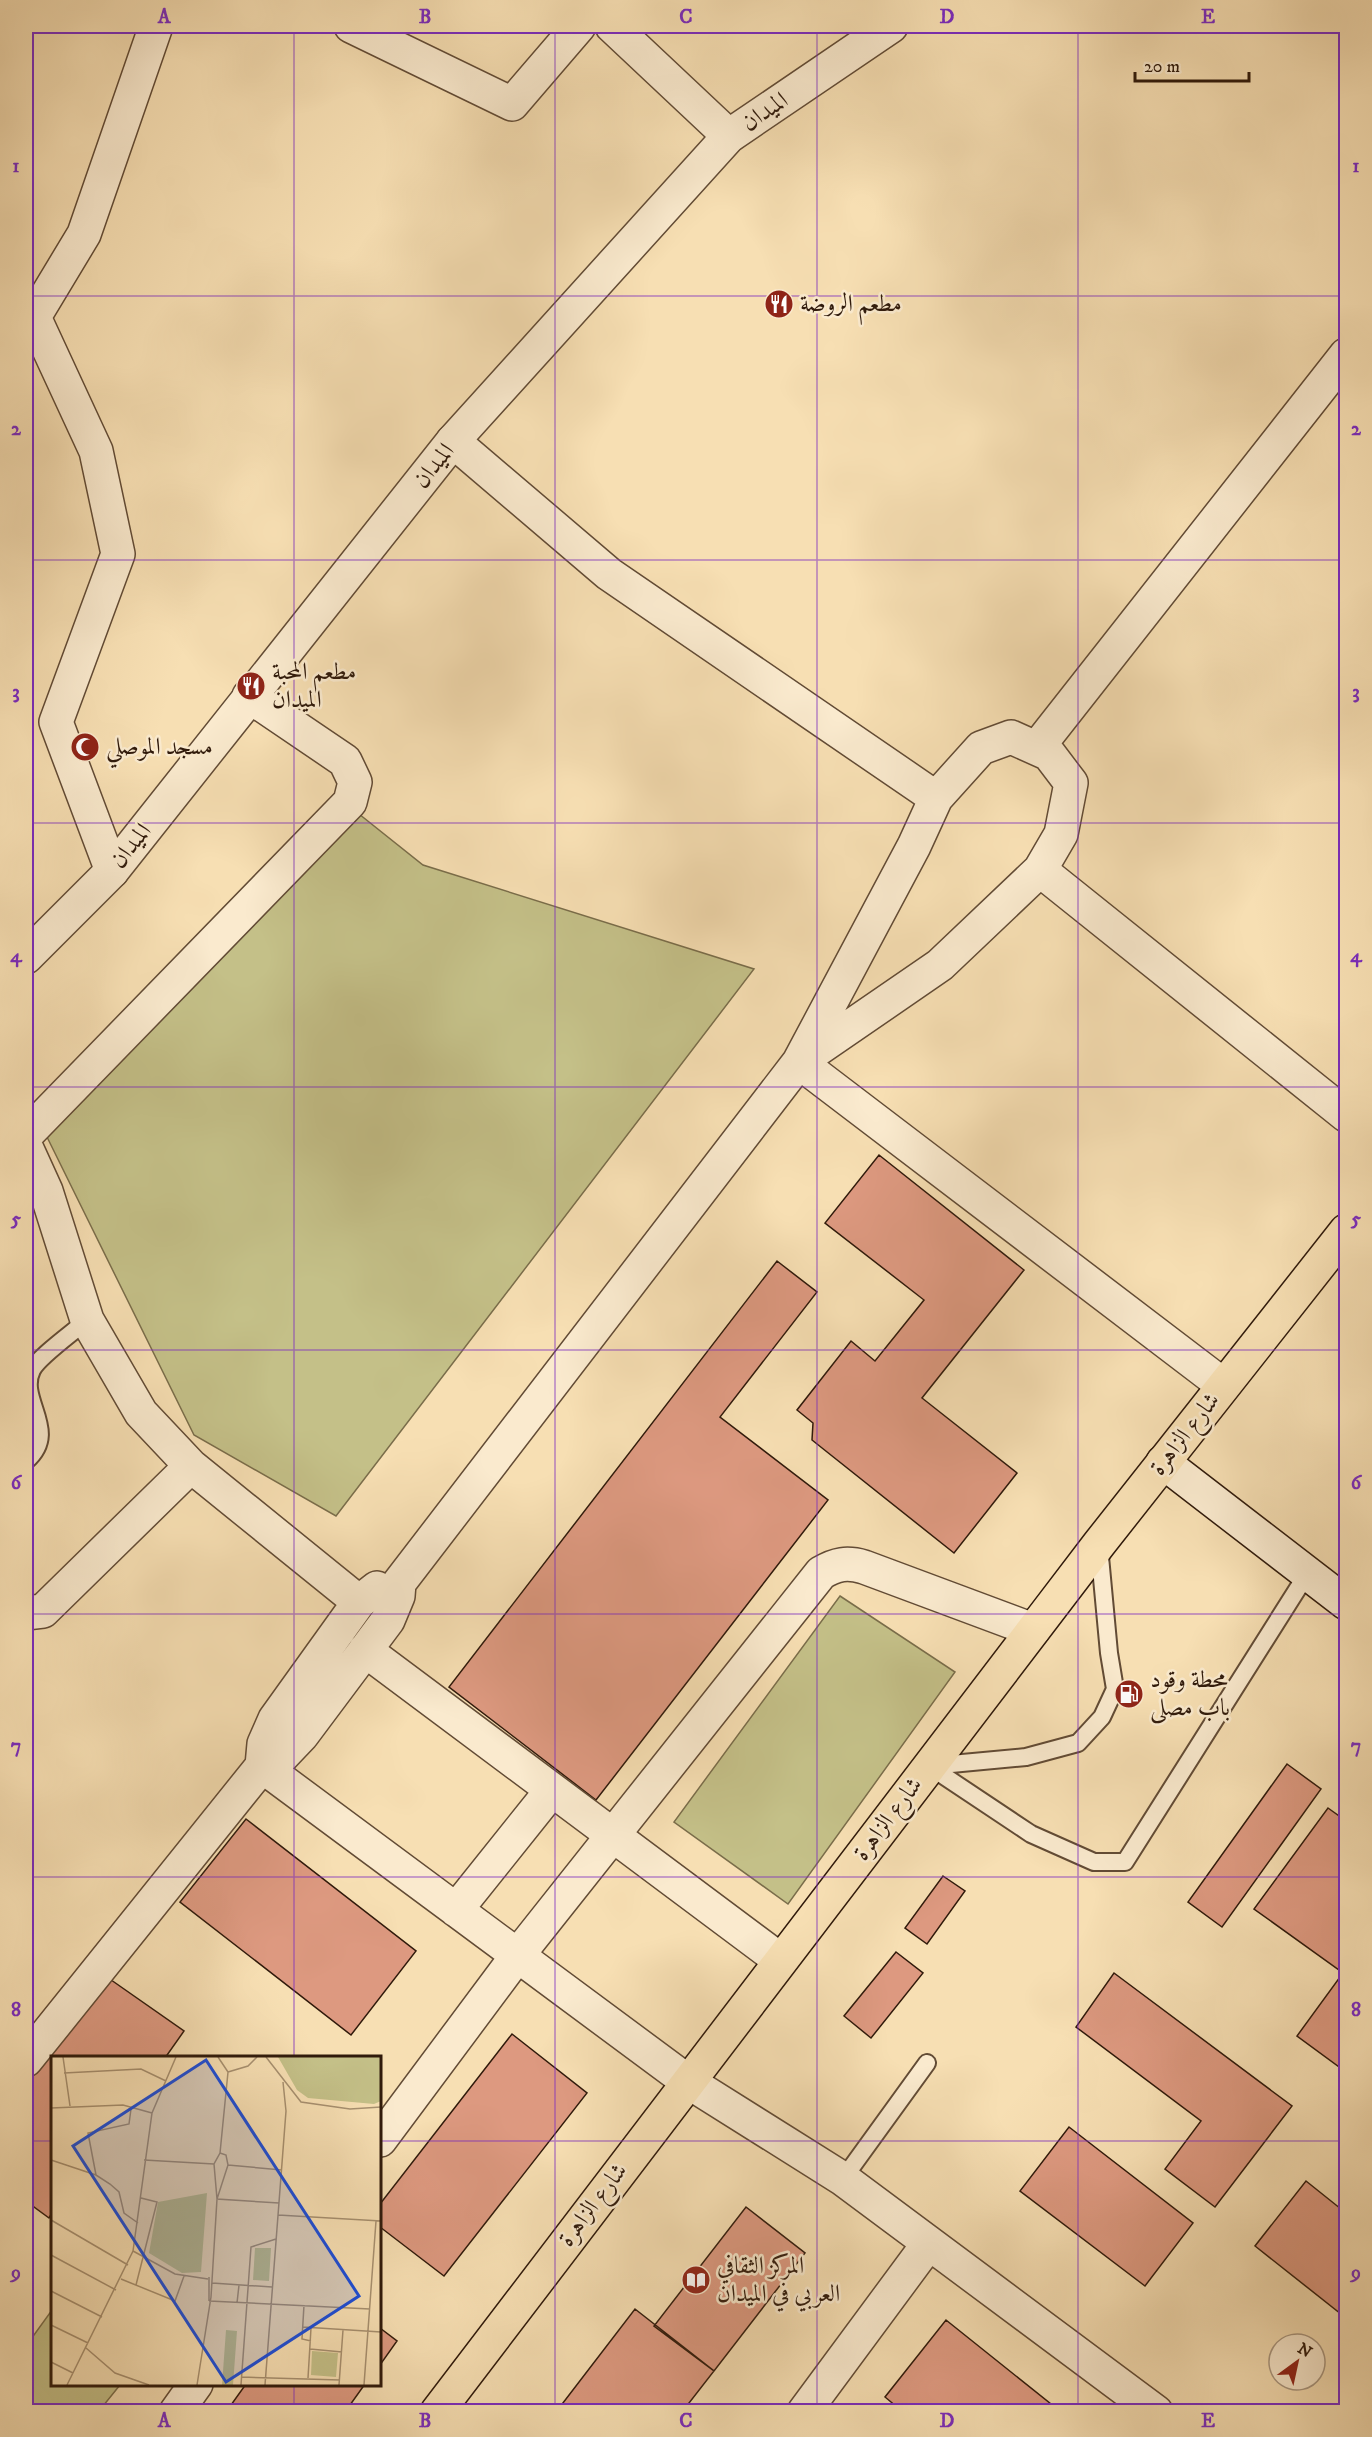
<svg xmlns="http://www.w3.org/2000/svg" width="1372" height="2437" font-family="'IM FELL DW Pica',Amiri,serif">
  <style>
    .green { fill: #c4c088; stroke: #7a6d4a; stroke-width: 1.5 }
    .building { fill: #dd9980; stroke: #301a0b; stroke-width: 1.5 }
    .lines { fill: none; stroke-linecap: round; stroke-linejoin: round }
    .service-casing { stroke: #624b35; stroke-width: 20 }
    .minor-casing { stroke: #624b35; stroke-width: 36 }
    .tertiary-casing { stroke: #624b35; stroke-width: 36 }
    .secondary-casing { stroke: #301a0b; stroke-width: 36 }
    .primary-casing { stroke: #301a0b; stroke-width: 36 }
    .service { stroke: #faeace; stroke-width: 16 }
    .minor { stroke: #faeace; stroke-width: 33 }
    .tertiary { stroke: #faeace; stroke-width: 33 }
    .secondary { stroke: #faeace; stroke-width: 33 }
    .primary { stroke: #f7dfb3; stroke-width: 33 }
    .grid { fill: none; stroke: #7b2cbf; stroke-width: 1.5; stroke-opacity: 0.55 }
    .labels { text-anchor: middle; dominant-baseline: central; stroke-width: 5; stroke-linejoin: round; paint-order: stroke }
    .street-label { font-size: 24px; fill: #301a0b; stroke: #faeace }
    .poi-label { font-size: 24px; fill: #301a0b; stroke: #faeace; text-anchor: start }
    .inset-road { fill: none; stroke: #a79070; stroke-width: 1.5 }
    .view { fill: #1d4ed8; fill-opacity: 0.15; stroke: #1d4ed8; stroke-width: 3 }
    .inset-edge { fill: none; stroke: #301a0b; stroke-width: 3 }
    .neatline { fill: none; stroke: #7b2cbf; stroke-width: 2 }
    .grid-label { font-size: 20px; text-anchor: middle; font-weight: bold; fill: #7b2cbf }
  </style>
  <rect width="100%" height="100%" fill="#f7dfb3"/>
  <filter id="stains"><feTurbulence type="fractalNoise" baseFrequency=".00333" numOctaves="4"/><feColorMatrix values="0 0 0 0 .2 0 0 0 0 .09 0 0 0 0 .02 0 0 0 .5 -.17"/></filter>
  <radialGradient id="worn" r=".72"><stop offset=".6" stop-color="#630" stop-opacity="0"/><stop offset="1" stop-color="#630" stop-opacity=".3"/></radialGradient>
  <path class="green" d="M 354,810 L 423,865 L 754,969 L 336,1516 L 194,1435 L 46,1135 Z
    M 840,1596 L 955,1672 L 788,1904 L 674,1822 Z
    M 52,2310 L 52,2384 L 120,2385 L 99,2411 L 26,2411 L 26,2346 Z"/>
  <path class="building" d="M 879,1155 L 1024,1270 L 922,1398 L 1017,1473 L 954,1553 L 812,1440 L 813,1423 L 797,1410 L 851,1341 L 875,1361 L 924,1300 L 825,1223 Z
    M 777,1261 L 817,1292 L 720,1417 L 828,1500 L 596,1800 L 449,1687 Z
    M 1287,1764 L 1321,1789 L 1222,1927 L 1188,1902 Z
    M 1328,1808 L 1346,1821 L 1346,2072 L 1297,2036 L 1343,1973 L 1254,1909 Z
    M 246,1819 L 416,1951 L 351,2035 L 180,1902 Z
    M 943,1876 L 965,1891 L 927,1944 L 905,1928 Z
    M 896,1952 L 923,1973 L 871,2038 L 844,2016 Z
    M 1114,1973 L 1292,2106 L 1215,2207 L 1165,2169 L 1201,2121 L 1076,2027 Z
    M 104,1975 L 184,2031 L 165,2058 L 52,2058 L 52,2213 L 49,2218 L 26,2201 L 26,2084 Z
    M 512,2034 L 587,2093 L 444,2276 L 380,2227 L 380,2204 Z
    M 1069,2127 L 1193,2223 L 1145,2286 L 1020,2191 Z
    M 1306,2181 L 1346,2213 L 1346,2318 L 1255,2246 Z
    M 746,2207 L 805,2253 L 714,2371 L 654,2326 Z
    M 635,2309 L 714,2371 L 682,2412 L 556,2412 Z
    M 946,2320 L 1061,2412 L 903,2412 L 885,2397 Z
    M 380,2328 L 397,2341 L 380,2365 Z
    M 246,2384 L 365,2384 L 345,2412 L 226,2412 Z"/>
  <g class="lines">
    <g class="service-casing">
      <path id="service" d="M 26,1461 C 61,1431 17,1400 32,1370 C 38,1357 75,1331 87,1320
        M 929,1766 L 1031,1834 L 1094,1862 L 1125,1862 L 1307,1574
        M 930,1766 L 1026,1757 L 1078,1743 L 1102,1717 L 1115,1689 L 1109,1653 L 1099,1546
        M 843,2179 L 927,2063"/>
    </g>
    <g class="minor-casing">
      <path id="minor" d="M 351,26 L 512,104 L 579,26
        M 612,26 L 729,136
        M 26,305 L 34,317 L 96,451 L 118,554 L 56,722 L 112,871
        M 34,317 L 84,234 L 156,26
        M 453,441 L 609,574 L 936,798
        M 1037,748 L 1346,355
        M 1040,870 L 1346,1115
        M 26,1135 L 350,802 L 355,782 L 345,761 L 249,696
        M 26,1147 L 46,1191 L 87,1320 L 141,1413 L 191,1466 L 359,1602
        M 26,1613 L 43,1611 L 191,1466
        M 365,1650 L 780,1960
        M 262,1766 L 687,2081 L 843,2179 L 1156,2412
        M 262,1766 L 264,1744 L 275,1719 L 359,1602 L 377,1588
        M 456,1910 L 552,1790
        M 26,2060 L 262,1766 L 282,1756 L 302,1735 L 388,1620 L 398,1596 L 399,1583 L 799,1062 L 914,846 L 936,798 L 981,748 L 1011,737 L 1049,754 L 1071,783 L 1061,834 L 1040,870 L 940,965 L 799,1062 L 1223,1385
        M 380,2140 L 517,1956 L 821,1573 C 836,1564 847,1562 864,1567 L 1033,1630
        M 176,2412 L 196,2384
        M 804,2412 L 929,2243"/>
    </g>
    <g class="tertiary-casing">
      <path id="tertiary" d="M 26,957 L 112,871 L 453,441 L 729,136 L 891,26"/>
    </g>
    <g class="secondary-casing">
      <path id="secondary" d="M 1163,1462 L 1346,1603"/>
    </g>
    <g class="primary-casing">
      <path id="primary" d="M 437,2412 L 1099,1544 L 1346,1231"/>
    </g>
    <use href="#service" class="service"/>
    <use href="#minor" class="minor"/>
    <use href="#tertiary" class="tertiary"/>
    <use href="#secondary" class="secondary"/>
    <use href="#primary" class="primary"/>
  </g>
  <path class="grid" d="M 294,26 L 294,2058M 555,26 L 555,2412M 817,26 L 817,2412M 1078,26 L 1078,2412M 26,296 L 1346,296M 26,560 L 1346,560M 26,823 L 1346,823M 26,1087 L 1346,1087M 26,1350 L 1346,1350M 26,1614 L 1346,1614M 26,1877 L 1346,1877M 26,2141 L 52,2141M 380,2141 L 1346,2141M 294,2384 L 294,2412"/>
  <defs>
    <g id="restaurant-disc" transform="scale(1.5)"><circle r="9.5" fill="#8f2418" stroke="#faeace"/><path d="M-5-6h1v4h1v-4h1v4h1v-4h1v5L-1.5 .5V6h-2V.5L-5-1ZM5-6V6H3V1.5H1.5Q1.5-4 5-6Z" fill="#fff"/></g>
    <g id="mosque-disc" transform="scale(1.5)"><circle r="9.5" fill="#8f2418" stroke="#faeace"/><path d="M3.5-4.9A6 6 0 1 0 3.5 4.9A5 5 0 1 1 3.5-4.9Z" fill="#fff"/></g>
    <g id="fuel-disc" transform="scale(1.5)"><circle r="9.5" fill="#8f2418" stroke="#faeace"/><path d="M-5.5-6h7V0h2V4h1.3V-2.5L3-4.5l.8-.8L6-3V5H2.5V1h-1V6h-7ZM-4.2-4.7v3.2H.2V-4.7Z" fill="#fff"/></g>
    <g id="library-disc" transform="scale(1.5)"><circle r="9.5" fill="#8f2418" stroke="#faeace"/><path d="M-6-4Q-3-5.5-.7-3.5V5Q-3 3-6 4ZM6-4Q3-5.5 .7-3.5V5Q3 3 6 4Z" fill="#fff"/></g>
  </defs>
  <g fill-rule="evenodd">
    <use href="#restaurant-disc" x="779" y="304"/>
    <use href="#restaurant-disc" x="251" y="686"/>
    <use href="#mosque-disc" x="85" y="747"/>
    <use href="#fuel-disc" x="1129" y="1694"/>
    <use href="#library-disc" x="696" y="2280"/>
  </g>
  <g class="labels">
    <g class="street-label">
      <text transform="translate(765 112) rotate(-34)">الميدان</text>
      <text transform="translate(434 466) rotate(-51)">الميدان</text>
      <text transform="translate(131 846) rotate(-51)">الميدان</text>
      <text transform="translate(1185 1434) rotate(-52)">شارع الزاهرة</text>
      <text transform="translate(888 1819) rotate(-53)">شارع الزاهرة</text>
      <text transform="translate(593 2205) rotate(-53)">شارع الزاهرة</text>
    </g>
    <g class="poi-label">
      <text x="800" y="304">مطعم الروضة</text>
      <text x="272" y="672">مطعم المحبة<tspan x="272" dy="28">الميدان</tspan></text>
      <text x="106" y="747">مسجد الموصلي</text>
      <text x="1150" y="1680">محطة وقود<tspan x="1150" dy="28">باب مصلى</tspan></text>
      <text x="717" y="2266">المركز الثقافي<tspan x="717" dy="28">العربي في الميدان</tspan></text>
    </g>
  </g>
  <g transform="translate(51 2056)">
    <rect width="330" height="330" fill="#f7dfb3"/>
    <path d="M 227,1 L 330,1 L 330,45 L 323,48 L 257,42 L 246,34 ZM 156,137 L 150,216 L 131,217 L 98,197 L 107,146 ZM 204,192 L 220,192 L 218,225 L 202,224 ZM 175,274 L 186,275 L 182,329 L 171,329 ZM 261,295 L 287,297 L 285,321 L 260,319 Z" fill="#c4c088"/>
    <path class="inset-road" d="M 12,1 L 19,50M 215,1 L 250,46 L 299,53 L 330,51M 177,16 L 197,10 L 206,1M 13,17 L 90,13 L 115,25M 0,52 L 72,49 L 101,57M 169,97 L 175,99 L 177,109 L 166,143 L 228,147M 0,104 L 45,119 L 59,128 L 68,136 L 73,157 L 87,167M 93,104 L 163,108M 177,109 L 231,114M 45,119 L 37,77 L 78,68 L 80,53M 227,159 L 330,165M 0,164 L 77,209M 82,195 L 124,218 L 157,223M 0,199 L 65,234M 158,221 L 158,245M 70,223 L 124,245 L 133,220M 161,227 L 221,231M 85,229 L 106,146 L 90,142M 0,235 L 51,261M 158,245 L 319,253M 186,247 L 188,229M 253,249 L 251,283 L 260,285M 0,269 L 37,287M 252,271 L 330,276M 35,292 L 64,317 L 98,329M 259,293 L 291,296M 0,306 L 22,317M 190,321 L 289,324M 257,322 L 260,272M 16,329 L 82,195 L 101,57 L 125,1M 146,329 L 160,241 L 166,143 L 163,108 L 169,97 L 177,16 L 167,1M 190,329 L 200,191 L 225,183M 214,329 L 235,55 L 232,26M 288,329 L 292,274M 313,329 L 325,165"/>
    <path class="view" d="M 155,4 L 308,240 L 175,326 L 22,90 Z"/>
    <rect width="330" height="330" class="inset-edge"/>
  </g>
  <rect width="1372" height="2437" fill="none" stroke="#f7dfb3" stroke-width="66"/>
  <g transform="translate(1297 2362) rotate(33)"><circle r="28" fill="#faeace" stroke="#a99780" stroke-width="1.5"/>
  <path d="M0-4.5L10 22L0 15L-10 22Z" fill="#8f2418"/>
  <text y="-9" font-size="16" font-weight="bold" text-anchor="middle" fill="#301a0b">N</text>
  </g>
  <path d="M1135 72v9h114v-9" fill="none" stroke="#301a0b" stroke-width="3"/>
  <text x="1144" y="72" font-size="18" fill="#301a0b" stroke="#faeace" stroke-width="4.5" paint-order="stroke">20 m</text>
  <rect x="33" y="33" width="1306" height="2371" class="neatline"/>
  <g class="grid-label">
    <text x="164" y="23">A</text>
    <text x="425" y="23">B</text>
    <text x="686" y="23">C</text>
    <text x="947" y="23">D</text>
    <text x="1208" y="23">E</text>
    <text x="16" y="172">1</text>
    <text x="1356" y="172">1</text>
    <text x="16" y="435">2</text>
    <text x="1356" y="435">2</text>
    <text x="16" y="698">3</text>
    <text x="1356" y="698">3</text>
    <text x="16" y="962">4</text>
    <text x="1356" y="962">4</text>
    <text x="16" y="1225">5</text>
    <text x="1356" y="1225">5</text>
    <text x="16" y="1489">6</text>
    <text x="1356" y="1489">6</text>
    <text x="16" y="1752">7</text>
    <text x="1356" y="1752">7</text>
    <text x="16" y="2016">8</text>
    <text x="1356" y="2016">8</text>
    <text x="16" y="2279">9</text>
    <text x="1356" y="2279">9</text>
    <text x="164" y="2427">A</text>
    <text x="425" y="2427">B</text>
    <text x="686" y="2427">C</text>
    <text x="947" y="2427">D</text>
    <text x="1208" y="2427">E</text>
  </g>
  <rect width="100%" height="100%" filter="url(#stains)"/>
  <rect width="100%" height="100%" fill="url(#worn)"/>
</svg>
